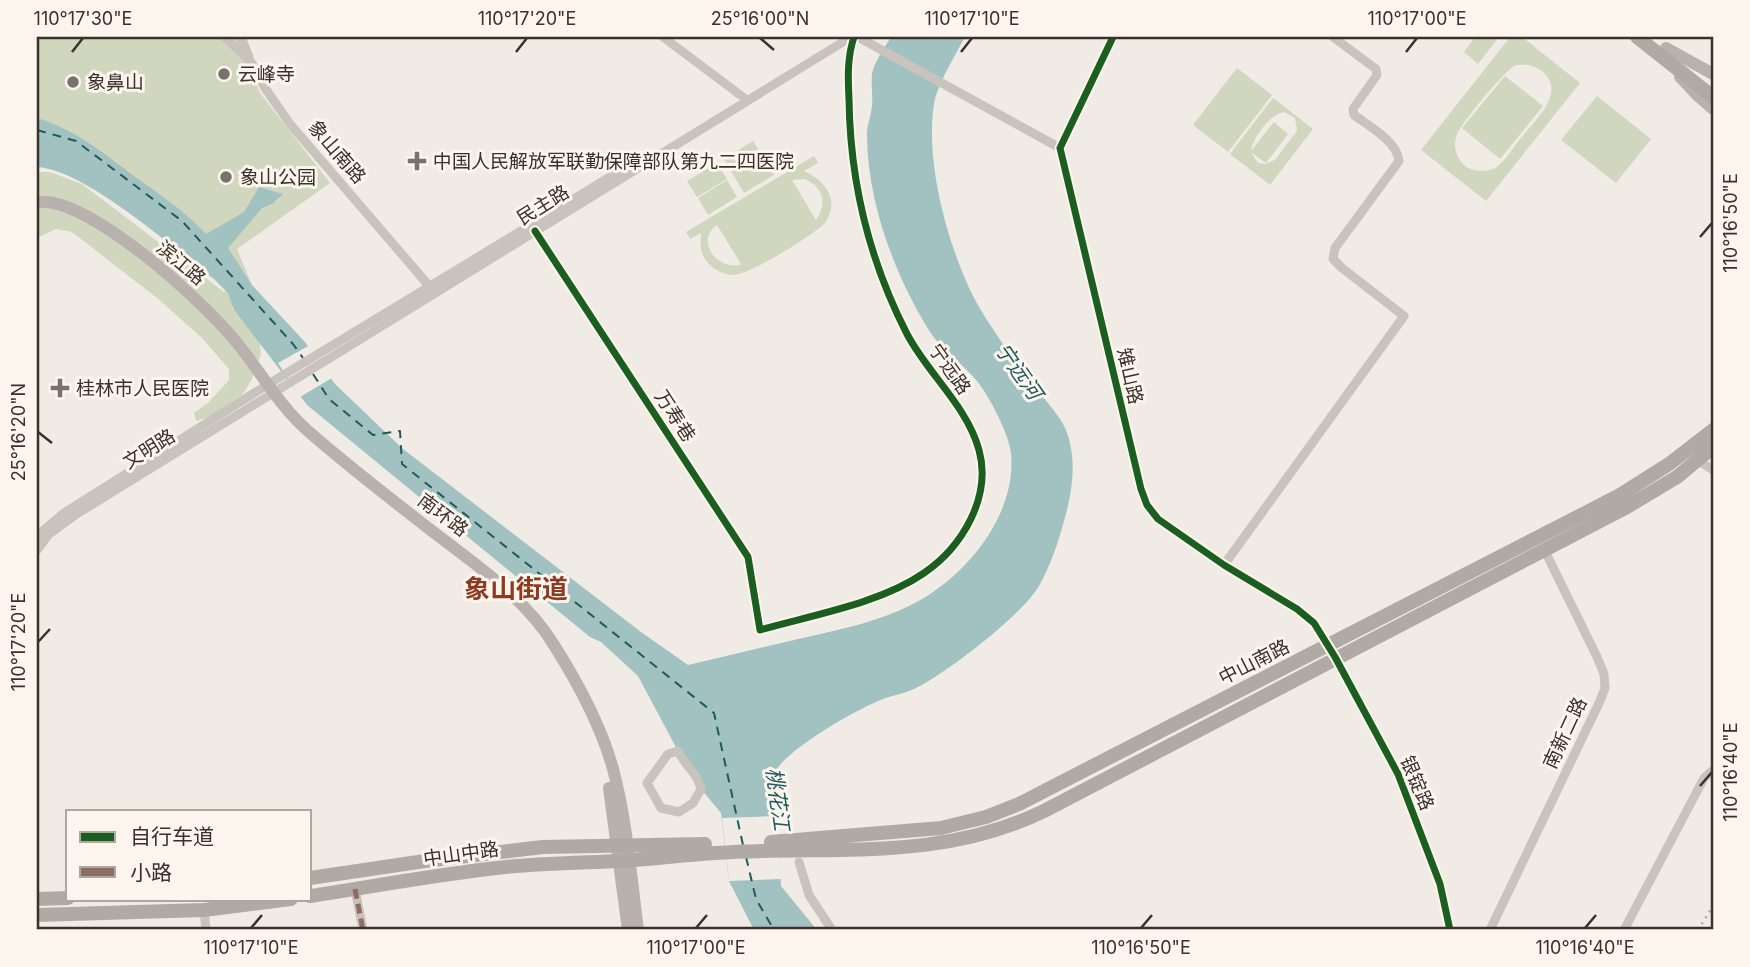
<svg xmlns="http://www.w3.org/2000/svg" width="1750" height="967" font-family="Inter,'Noto Sans SC',sans-serif">
  <style>
    .green { fill: #d1d6bf; fill-rule: evenodd }
    .water { fill: #a1c2c1 }
    .pier { fill: #f0ebe5 }
    .lines { fill: none; stroke-linecap: round; stroke-linejoin: round }
    .ferry { stroke: #1f5a5e; stroke-width: 2; stroke-dasharray: 9 7; stroke-linecap: butt }
    .minor { stroke: #c9c3be; stroke-width: 9 }
    .major { stroke: #b8b1ad; stroke-width: 12 }
    .highway { stroke: #afaaa4; stroke-width: 14 }
    .rail { stroke: #b1aca8; stroke-width: 2.5; stroke-dasharray: 2 5; stroke-linecap: butt }
    .quiet { stroke: #8d6e63; stroke-width: 5; stroke-dasharray: 10 5; stroke-linecap: butt }
    .cycleway-casing { stroke: #fbf5ee; stroke-width: 11 }
    .cycleway { stroke: #1b5e20; stroke-width: 7 }
    .ticks { fill: none; stroke: #3b302b; stroke-width: 2.5 }
    .poi-dot { fill: #7a716c; stroke: #fbf5ee; stroke-width: 2.5 }
    .labels { text-anchor: middle; dominant-baseline: central; stroke-width: 6; stroke-linejoin: round; paint-order: stroke }
    .poi-label { font-size: 19px; fill: #3b302b; stroke: #fbf5ee; text-anchor: start }
    .street-label { font-size: 19px; fill: #3b302b; stroke: #fbf5ee }
    .water-label { font-size: 21px; font-style: italic; fill: #1f5a5e; stroke: #fbf5ee }
    .district-label { font-size: 26px; font-weight: bold; fill: #8c3b22; stroke: #fbf5ee }
    .neatline { fill: none; stroke: #3b302b; stroke-width: 2.5 }
    .ticks-label { font-size: 18px; text-anchor: middle; fill: #3b302b }
  </style>
  <rect width="100%" height="100%" fill="#f0ebe5"/>
  <path class="green" d="M 37,37 L 237,37 L 260,93 L 330,183 L 237,249 L 252,285 L 232,308 L 260,343 L 261,354 L 252,379 L 243,394 L 209,417 L 196,421 L 194,413 L 208,403 L 229,380 L 229,369 L 202,338 L 157,298 L 72,232 L 56,229 L 37,238 L 37,172 L 50,172 L 82,184 L 224,292 L 240,275 L 37,125 Z
    M 1475,37 L 1499,37 L 1478,64 L 1464,52 Z
    M 1510,37 L 1522,37 L 1580,83 L 1486,201 L 1421,150 ZM 1516,65 C 1527,64 1538,66 1546,75 C 1564,96 1532,124 1520,139 C 1512,149 1505,162 1495,168 C 1487,172 1476,172 1468,168 C 1457,161 1452,147 1457,135 C 1461,123 1505,70 1516,65 Z
    M 1237,68 L 1272,95 L 1228,152 L 1193,125 Z
    M 1505,76 L 1543,106 L 1500,159 L 1462,128 Z
    M 1597,96 L 1651,139 L 1616,183 L 1561,140 Z
    M 1273,98 L 1313,129 L 1270,185 L 1230,154 ZM 1284,112 L 1295,118 L 1297,131 L 1275,160 L 1265,164 L 1258,163 L 1251,152 L 1266,163 L 1288,134 L 1274,122 L 1251,151 C 1253,137 1270,114 1284,112 Z
    M 753,141 L 774,175 L 744,193 L 724,159 Z
    M 814,156 L 818,163 L 804,171 C 826,181 841,201 824,224 C 810,237 751,274 733,275 C 724,275 715,270 709,264 C 700,255 700,244 701,233 L 690,239 L 686,232 ZM 804,179 C 823,186 828,203 816,220 L 792,180 ZM 717,225 L 741,264 L 740,265 C 716,270 695,240 717,225 Z
    M 717,163 L 727,179 L 697,197 L 687,181 Z
    M 727,180 L 737,197 L 708,215 L 698,198 Z"/>
  <path class="water" d="M 891,37 L 965,37 C 956,54 937,85 934,104 C 925,162 947,242 972,294 C 982,314 996,333 1008,352 C 1024,376 1044,396 1060,419 C 1078,446 1074,487 1065,517 C 1059,540 1051,565 1039,586 C 1021,616 949,671 918,687 C 907,693 894,695 883,699 C 857,709 787,749 775,772 L 781,886 L 817,930 L 754,930 L 729,881 L 721,813 L 701,789 L 678,751 L 638,676 L 601,642 L 590,637 L 307,405 L 234,310 L 228,293 L 214,279 C 173,248 86,170 37,167 L 37,118 C 76,130 102,152 134,176 C 159,194 185,211 206,234 L 244,212 L 259,187 L 283,194 L 272,204 L 262,208 L 228,248 L 252,285 L 305,342 L 335,384 L 403,449 L 641,632 L 688,665 C 728,656 767,646 807,637 C 843,629 880,621 913,604 C 966,577 1017,515 1011,453 C 1009,434 989,396 977,381 C 963,364 942,351 930,332 C 895,276 868,204 867,137 C 866,127 871,117 872,106 C 873,96 871,85 872,74 C 874,62 885,47 891,37 Z"/>
  <path class="pier" d="M 310,345 L 332,378 L 300,397 L 278,363 Z
    M 777,816 L 781,879 L 729,881 L 722,818 Z"/>
  <g class="lines">
    <path class="ferry" d="M 37,130 L 76,141 L 182,221 L 293,344 L 303,358
      M 313,374 L 329,399 L 373,435 L 400,431 L 402,464 L 714,713 L 743,845
      M 746,857 L 756,899 L 774,930"/>
    <path class="minor" d="M 225,37 L 251,62 L 265,88 L 290,124 L 430,287
      M 241,37 L 249,57
      M 663,37 L 747,100
      M 858,37 L 1060,148
      M 1113,37 L 1060,148 L 1141,489 L 1147,505 L 1158,519 L 1224,565 L 1297,609 L 1314,623 L 1335,657 L 1398,774 L 1440,884 L 1450,930
      M 535,231 L 748,557 L 760,630 C 812,615 879,604 924,573 C 962,547 992,497 979,450 C 967,406 928,374 907,334 C 869,260 850,181 849,99 C 848,78 847,58 854,37
      M 1697,460 L 1713,470
      M 37,536 L 64,513 L 267,385 L 628,166
      M 37,550 L 49,534 L 75,515 L 851,37
      M 1224,565 L 1404,316 L 1342,268 L 1333,259 L 1335,248 L 1399,161 C 1397,141 1369,126 1354,115 L 1353,109 L 1377,75 L 1376,69 L 1333,37
      M 678,751 C 685,766 697,772 701,789 L 693,803 L 679,812 L 661,808 L 647,783 L 668,754 Z
      M 799,862 L 809,895 L 832,930
      M 355,889 L 363,930
      M 204,910 L 206,930
      M 1490,930 L 1600,701 L 1605,688 L 1604,674 L 1598,659 L 1544,549
      M 1624,930 L 1704,778 L 1713,770"/>
    <path class="major" d="M 1666,48 L 1713,74
      M 1680,77 L 1697,95 L 1713,109
      M 37,202 C 87,195 200,299 232,337 C 259,368 277,404 308,431 C 349,467 392,500 436,534 C 479,567 525,598 554,645 C 578,683 601,725 613,769 C 627,821 631,877 638,930
      M 609,788 L 628,930"/>
    <path class="highway" d="M 1637,37 L 1713,97
      M 771,842 L 941,828 L 986,817 L 1019,804 L 1620,495 L 1669,464 L 1713,430
      M 310,878 L 425,861 L 543,847 L 705,844
      M 310,896 C 369,887 429,876 488,869 C 532,863 576,863 620,861 C 652,859 684,855 716,853 C 829,845 938,863 1044,811 L 1627,507 L 1677,477 L 1713,447
      M 37,899 L 68,898
      M 37,915 L 204,910 L 291,899"/>
    <path class="rail" d="M 1698,930 L 1713,906"/>
    <path class="quiet" d="M 355,889 L 363,930"/>
    <g class="cycleway-casing">
      <path id="cycleway" d="M 1113,37 L 1060,148 L 1141,489 L 1147,505 L 1158,519 L 1224,565 L 1297,609 L 1314,623 L 1335,657 L 1398,774 L 1440,884 L 1450,930
        M 535,231 L 748,557 L 760,630 C 812,615 879,604 924,573 C 962,547 992,497 979,450 C 967,406 928,374 907,334 C 869,260 850,181 849,99 C 848,78 847,58 854,37"/>
    </g>
    <use href="#cycleway" class="cycleway"/>
  </g>
  <path class="ticks" d="M 760,38 L 774,50M 72,52 L 83,38M 516,52 L 527,38M 961,52 L 972,38M 1406,52 L 1417,38M 1700,237 L 1712,223M 38,432 L 52,443M 38,642 L 50,629M 1700,786 L 1712,772M 251,928 L 262,915M 696,928 L 707,915M 1141,928 L 1152,915M 1585,928 L 1596,915"/>
  <g class="poi-dot">
    <circle cx="224" cy="74" r="7"/>
    <circle cx="73" cy="82" r="7"/>
    <path d="M413.5 150.5h7v7h7v7h-7v7h-7v-7h-7v-7h7z"/>
    <circle cx="226" cy="177" r="7"/>
    <path d="M56.5 377.5h7v7h7v7h-7v7h-7v-7h-7v-7h7z"/>
  </g>
  <g class="labels">
    <g class="poi-label">
      <text x="238" y="74">云峰寺</text>
      <text x="87" y="82">象鼻山</text>
      <text x="433" y="161">中国人民解放军联勤保障部队第九二四医院</text>
      <text x="240" y="177">象山公园</text>
      <text x="76" y="388">桂林市人民医院</text>
    </g>
    <g class="street-label">
      <text transform="translate(337 152) rotate(49)">象山南路</text>
      <text transform="translate(543 205) rotate(-32)">民主路</text>
      <text transform="translate(181 263) rotate(40)">滨江路</text>
      <text transform="translate(950 369) rotate(55)">宁远路</text>
      <text transform="translate(1130 376) rotate(77)">雉山路</text>
      <text transform="translate(675 416) rotate(57)">万寿巷</text>
      <text transform="translate(149 449) rotate(-32)">文明路</text>
      <text transform="translate(443 515) rotate(37)">南环路</text>
      <text transform="translate(1254 662) rotate(-27)">中山南路</text>
      <text transform="translate(1565 733) rotate(-65)">南新二路</text>
      <text transform="translate(1417 783) rotate(67)">银锭路</text>
      <text transform="translate(461 854) rotate(-8)">中山中路</text>
    </g>
    <g class="water-label">
      <text transform="translate(1019 371) rotate(55)">宁远河</text>
      <text transform="translate(778 799) rotate(82)">桃花江</text>
    </g>
    <g class="district-label">
      <text x="516" y="588">象山街道</text>
    </g>
  </g>
  <rect width="1750" height="967" fill="none" stroke="#fbf5ee" stroke-width="77"/>
  <rect x="66" y="810" width="245" height="91" fill="#fbf5ee" stroke="#aea6a0" stroke-width="2"/>
  <rect x="80" y="832" width="35" height="10" fill="#1b5e20" stroke="#aea6a0" stroke-width="2"/>
  <text x="130" y="844" font-size="21" fill="#3b302b">自行车道</text>
  <rect x="80" y="867" width="35" height="10" fill="#8d6e63" stroke="#aea6a0" stroke-width="2"/>
  <text x="130" y="880" font-size="21" fill="#3b302b">小路</text>
  <rect x="38" y="38" width="1674" height="890" class="neatline"/>
  <g class="ticks-label">
    <text x="83" y="25">110°17'30"E</text>
    <text x="527" y="25">110°17'20"E</text>
    <text x="760" y="25">25°16'00"N</text>
    <text x="972" y="25">110°17'10"E</text>
    <text x="1417" y="25">110°17'00"E</text>
    <text transform="translate(1731 223) rotate(-90)" y="6">110°16'50"E</text>
    <text transform="translate(19 432) rotate(-90)" y="6">25°16'20"N</text>
    <text transform="translate(19 642) rotate(-90)" y="6">110°17'20"E</text>
    <text transform="translate(1731 772) rotate(-90)" y="6">110°16'40"E</text>
    <text x="251" y="954">110°17'10"E</text>
    <text x="696" y="954">110°17'00"E</text>
    <text x="1141" y="954">110°16'50"E</text>
    <text x="1585" y="954">110°16'40"E</text>
  </g>
</svg>
